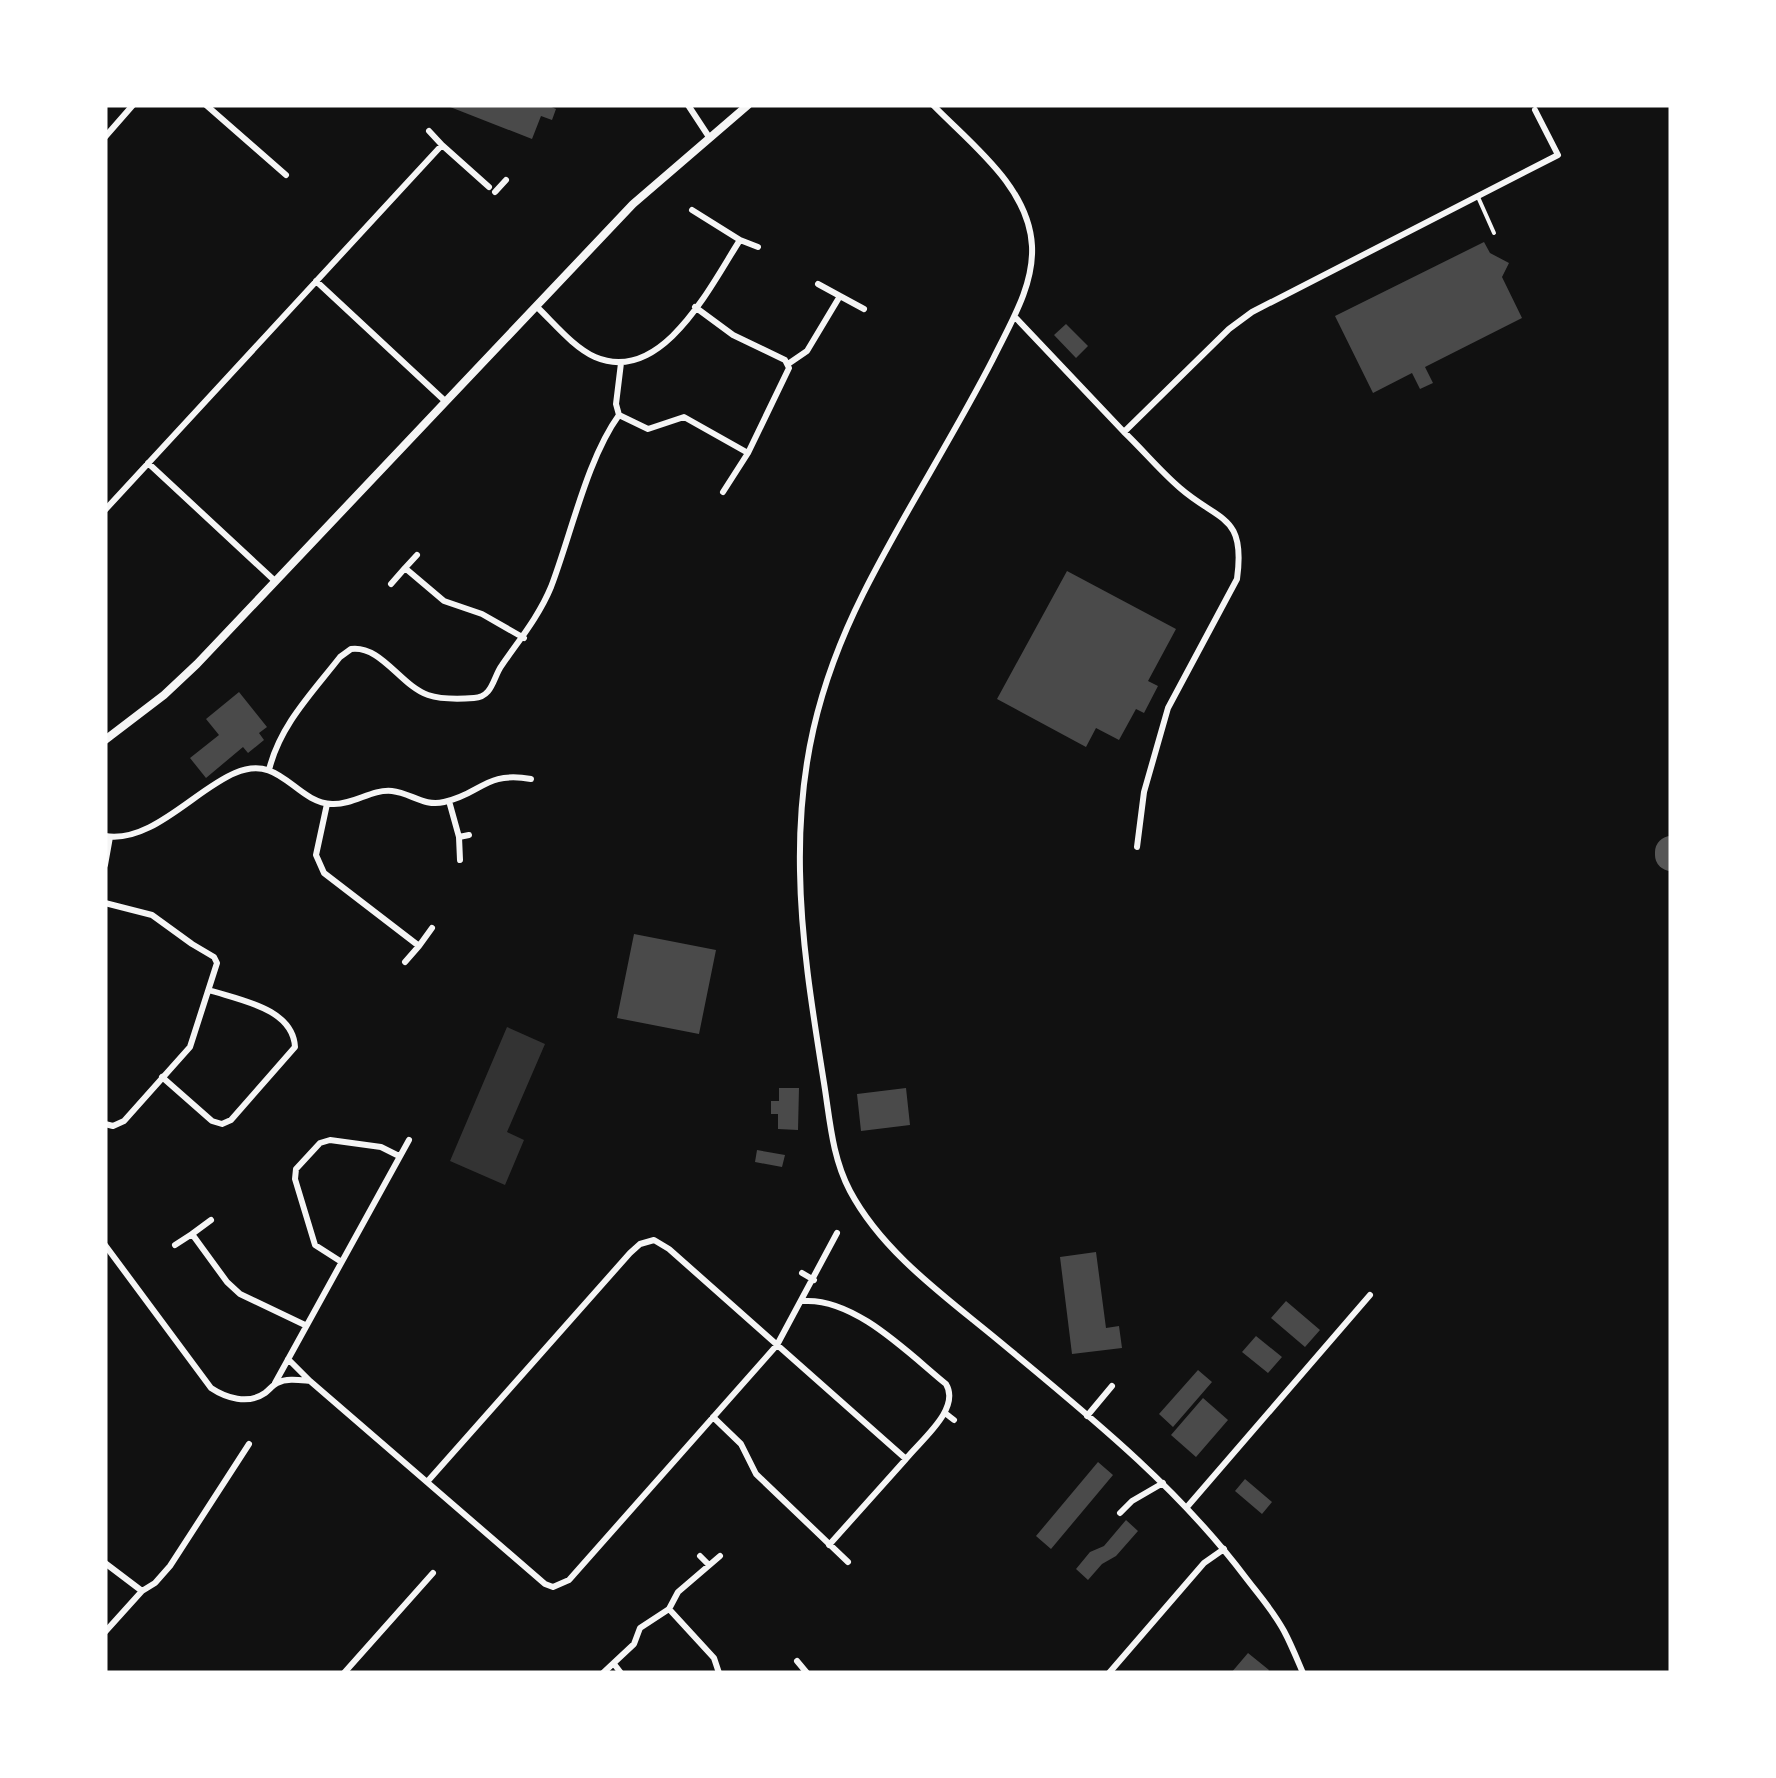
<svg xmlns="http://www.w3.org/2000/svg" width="1776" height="1778" font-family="'Roboto Serif',serif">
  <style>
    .water { fill: #333 }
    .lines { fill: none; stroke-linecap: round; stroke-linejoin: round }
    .taxiway { stroke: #565656; stroke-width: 32 }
    .building { fill: #4a4a4a }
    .service { stroke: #f5f5f5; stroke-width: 4 }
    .minor { stroke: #f5f5f5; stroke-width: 6 }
    .tertiary { stroke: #f5f5f5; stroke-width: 8 }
  </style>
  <rect width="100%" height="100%" fill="#111"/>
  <path class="water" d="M 507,1027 L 545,1044 L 507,1132 L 524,1140 L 505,1185 L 450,1161 Z"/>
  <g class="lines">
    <path class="taxiway" d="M 1671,852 L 1671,855"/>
  </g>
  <path class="building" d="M 445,105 L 547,105 L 556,109 L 552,120 L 541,116 L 532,139 Z
    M 1484,242 L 1490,253 L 1509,263 L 1502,277 L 1522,318 L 1425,367 L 1433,383 L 1420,389 L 1412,373 L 1373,393 L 1335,316 Z
    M 1066,324 L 1088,346 L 1076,358 L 1054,335 Z
    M 1067,571 L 1176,629 L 1148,681 L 1158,686 L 1144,713 L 1136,709 L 1119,740 L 1096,728 L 1086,747 L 997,699 Z
    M 239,692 L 267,727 L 259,733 L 264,740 L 248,753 L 243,747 L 206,778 L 190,758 L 219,735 L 206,719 Z
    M 634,934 L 716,950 L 699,1034 L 617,1018 Z
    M 779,1088 L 799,1088 L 798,1130 L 778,1129 L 778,1114 L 771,1114 L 771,1101 L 779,1101 Z
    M 906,1088 L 910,1125 L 861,1131 L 857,1094 Z
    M 757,1150 L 785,1155 L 782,1167 L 755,1162 Z
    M 1096,1252 L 1106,1328 L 1119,1326 L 1122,1348 L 1072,1354 L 1060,1257 Z
    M 1286,1301 L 1320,1330 L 1305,1347 L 1271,1318 Z
    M 1256,1336 L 1282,1357 L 1268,1373 L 1242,1352 Z
    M 1198,1370 L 1212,1382 L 1173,1427 L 1159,1414 Z
    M 1203,1398 L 1228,1420 L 1196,1457 L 1171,1435 Z
    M 1098,1462 L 1113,1475 L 1051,1549 L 1036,1536 Z
    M 1245,1479 L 1272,1502 L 1262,1514 L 1235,1491 Z
    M 1126,1520 L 1138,1531 L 1116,1556 L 1102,1564 L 1088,1580 L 1076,1569 L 1090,1552 L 1104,1546 Z
    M 1248,1653 L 1269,1670 L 1267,1673 L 1231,1673 Z"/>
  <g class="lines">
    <path class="service" d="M 1478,197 L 1494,233"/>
    <path class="minor" d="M 206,105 L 286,175
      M 688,105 L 709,137
      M 933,105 C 971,144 1029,187 1032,246 C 1034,286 1010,324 993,359 C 952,439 903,514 863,594 C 817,686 798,769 800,871 C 801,942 813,1014 824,1083 C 830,1120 832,1157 850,1191 C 883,1253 946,1297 999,1341 C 1087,1414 1177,1486 1246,1578 C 1259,1595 1274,1612 1284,1631 C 1291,1644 1297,1659 1303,1673
      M 105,137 L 133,105
      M 442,145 L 489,187
      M 495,192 L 506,180
      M 692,210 L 740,240
      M 316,281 L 445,401
      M 818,284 L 840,296
      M 536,306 C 554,323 573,347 595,357 C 662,386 711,285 740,240 L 758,247
      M 695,307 L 733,335 L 785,360 L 789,368 L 748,453 L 723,492
      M 1015,317 L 1124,432
      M 788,364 L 807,351 L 840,296 L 864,309
      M 619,415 L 648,429 L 684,417 L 748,453
      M 148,463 L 275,581
      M 105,510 L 442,145 L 429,131
      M 405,568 L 417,555
      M 391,584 L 405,568 L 444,601 L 482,614 L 524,638
      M 269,770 C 280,725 312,693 340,657 L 351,649 C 381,645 401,686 428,695 C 440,699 461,699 474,698 C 493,697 493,677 502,665 C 520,639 539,616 551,587 C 571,535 587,459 619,415 L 616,404 L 621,363
      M 449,801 L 459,837 L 460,860
      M 327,804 L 316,855 L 324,873 L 419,946 L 432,928
      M 105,836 C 151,844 196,789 235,773 C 281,753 294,802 332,804 C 354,805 371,789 392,791 C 411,793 424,807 444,802 C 482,794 484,771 531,779
      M 459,837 L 469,835
      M 1137,847 L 1144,792 L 1168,708 L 1237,579 C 1246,514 1219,522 1180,488 C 1160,471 1143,450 1124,432 L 1229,329 L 1252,312 L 1558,155 L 1535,110
      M 105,865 L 110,837
      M 105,903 L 152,915 L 192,944 L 214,957 L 217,963 L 190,1047 L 124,1121 L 113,1126 L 105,1124
      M 405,962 L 419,946
      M 162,1077 L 212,1121 L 222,1124 L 231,1120 L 295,1047 C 293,1008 239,1000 209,990
      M 192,1234 L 211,1220
      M 105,1245 L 211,1388 C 226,1398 248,1405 265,1393 C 269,1390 273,1385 277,1383 C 287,1378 299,1380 310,1381 L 545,1584 L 553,1587 L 569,1580 L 777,1345 L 837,1233
      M 175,1245 L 192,1234 L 227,1282 L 240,1294 L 305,1325
      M 340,1261 L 315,1245 L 295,1179 L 296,1169 L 320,1143 L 330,1140 L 381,1147 L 399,1156
      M 802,1273 L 814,1280
      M 288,1359 L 310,1381
      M 275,1383 L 409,1140
      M 945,1413 L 954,1420
      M 1087,1416 L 1112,1386
      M 713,1417 L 741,1444 L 756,1474 L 848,1562
      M 427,1482 L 630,1253 L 640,1244 L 654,1240 L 669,1249 L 906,1459 C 921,1440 961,1409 946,1384 C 908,1353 855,1298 804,1301
      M 1187,1507 L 1370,1295
      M 1120,1513 L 1132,1501 L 1163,1483
      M 829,1545 L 906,1459
      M 700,1556 L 709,1565
      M 105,1563 L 142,1591
      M 669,1609 L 678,1592 L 720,1556
      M 105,1632 L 142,1591 L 155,1583 L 170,1566 L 249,1444
      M 797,1661 L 807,1673
      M 614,1664 L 621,1673
      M 344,1673 L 433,1573
      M 603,1673 L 634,1644 L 640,1628 L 669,1609 L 714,1658 L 719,1673
      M 1109,1673 L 1204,1563 L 1224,1549"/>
    <path class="tertiary" d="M 105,740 L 164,695 L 197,664 L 633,204 L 748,105"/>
  </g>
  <rect width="1776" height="1778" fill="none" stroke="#ffffff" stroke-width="215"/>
</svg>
